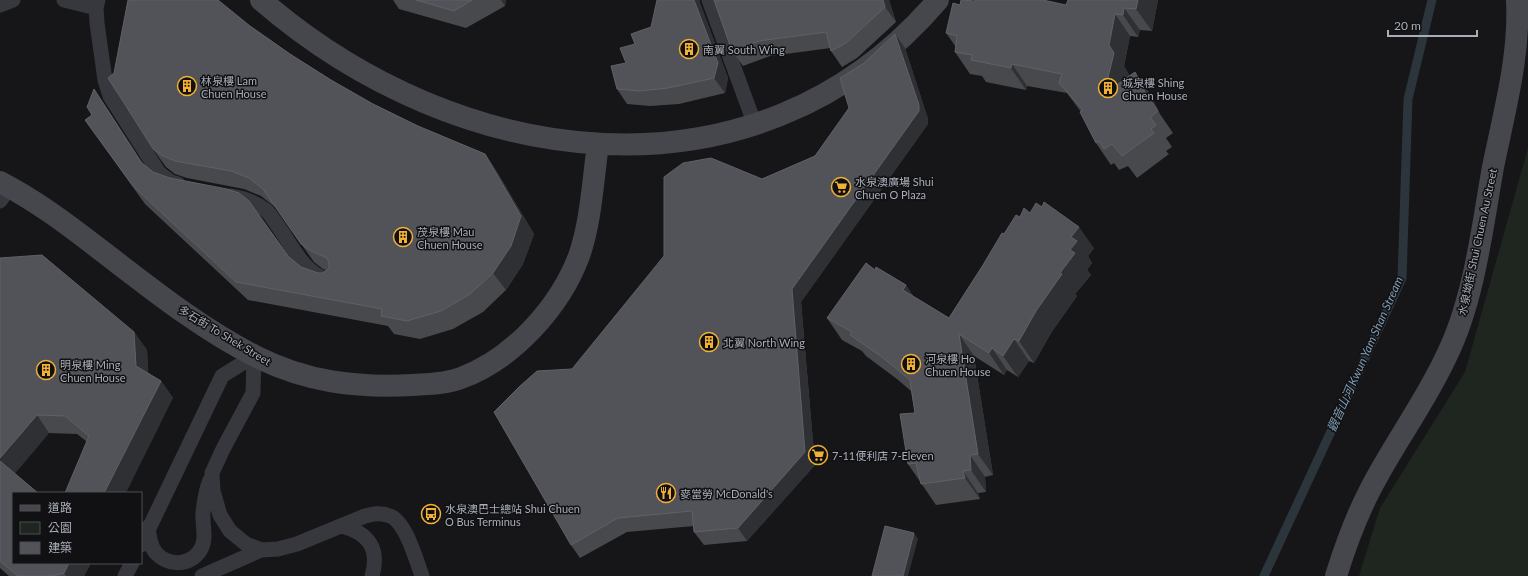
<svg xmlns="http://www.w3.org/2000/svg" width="1528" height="576" font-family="Lato,'Noto Sans TC',sans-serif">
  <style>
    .green { fill: #1e261f }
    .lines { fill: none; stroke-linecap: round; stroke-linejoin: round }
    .stream { stroke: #2c353c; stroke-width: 9 }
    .lane { stroke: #37383d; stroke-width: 15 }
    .secondary { stroke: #45474d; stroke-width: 22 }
    .wall { fill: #47494d }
    .shaded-wall { fill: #2f3033 }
    .building { fill: #525359; stroke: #5f6168 }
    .labels { text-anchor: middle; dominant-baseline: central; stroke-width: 3; stroke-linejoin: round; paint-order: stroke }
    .poi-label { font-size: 11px; fill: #a8adb8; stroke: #111113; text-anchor: start }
    .street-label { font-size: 11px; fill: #a8adb8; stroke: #111113 }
    .water-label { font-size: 12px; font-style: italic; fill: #7f9bb3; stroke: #111113 }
  </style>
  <rect width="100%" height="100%" fill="#161618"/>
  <path class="green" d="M 1528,148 L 1528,576 L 1359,576 L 1380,508 L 1465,372 Z"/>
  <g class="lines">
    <path class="stream" d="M 1264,576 L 1402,278 L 1408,99 L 1432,0"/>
    <path class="lane" d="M 64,0 L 96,8
      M 98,0 L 96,8 L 97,23 L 105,80 L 110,96 L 159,173 L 171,182 L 178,184
      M 709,0 L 755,125
      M 0,5 L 13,0
      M 230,196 C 244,198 256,202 267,211 C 271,215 274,221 278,226 C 291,244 303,272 326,279
      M 0,201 L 10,187
      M 254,356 L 253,393 L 223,449 L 212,473 L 213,491 L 220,515 L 230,531 L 246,544 L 261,550 L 278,549 L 297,544 L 365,516 C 373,514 381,512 390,516 C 406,522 416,560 422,576
      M 342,526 C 368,533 380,548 372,576
      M 148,527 C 149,536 150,546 156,553 C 168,566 188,566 199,552 C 208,540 202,526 203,513 C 204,502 206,490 210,480
      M 141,545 L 222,376 L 254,356
      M 125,576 L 132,563
      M 202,576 L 261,550"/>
    <path class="secondary" d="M 261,0 C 457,170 755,214 938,0
      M 0,182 C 35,200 67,224 98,248 C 148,286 198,327 255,356 C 306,382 356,388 413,385 C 428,384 446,384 461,378 C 513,359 560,307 579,256 C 591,222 593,180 598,144
      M 1336,576 C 1345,547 1356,517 1370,490 C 1393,445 1424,404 1446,357 C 1474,301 1482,229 1493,167 C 1504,113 1520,56 1517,0"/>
  </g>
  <path class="wall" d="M 393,0 L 506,0 L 505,6 L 466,28 L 399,9 Z
    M 714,0 L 889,0 L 896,22 L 857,58 L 842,67 L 831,51 L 831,48 L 770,56 L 743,66 L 732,51 Z
    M 1158,0 L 1152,31 L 1140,30 L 1138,37 L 1130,36 L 1124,66 L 1129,75 L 1129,76 L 1135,72 L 1150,94 L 1160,114 L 1173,133 L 1166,138 L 1172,147 L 1166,151 L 1169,154 L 1137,178 L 1128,166 L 1119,170 L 1114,163 L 1111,165 L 1096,143 L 1081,112 L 1067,93 L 1027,86 L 1026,90 L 986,82 L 982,76 L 970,74 L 955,52 L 956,47 L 946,33 L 960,5 L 975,1 L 1066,5 Z
    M 700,3 L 728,78 L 725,93 L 679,104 L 650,106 L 627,104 L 617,89 L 626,63 L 635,44 L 651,27 Z
    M 250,26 L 290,54 L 331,80 L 373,104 L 418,126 L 485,154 L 497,172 L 534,234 L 523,264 L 506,290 L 483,312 L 453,329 L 420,339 L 394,334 L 388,326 L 248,300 L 145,204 L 85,120 L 106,107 L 143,164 L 153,172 L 289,257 L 301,267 L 318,273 L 323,273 L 326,270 L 323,269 L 314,262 L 275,207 L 261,196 L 244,189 L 187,178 L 175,174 L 166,167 L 153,149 Z
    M 905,48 L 928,119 L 928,124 L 801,302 L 815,465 L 747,541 L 704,545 L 694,532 L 694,526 L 627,532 L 580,558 L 571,545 L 572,369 L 762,179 L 815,156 L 849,108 Z
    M 1030,213 L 1094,248 L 1088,256 L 1092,263 L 1087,270 L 1091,275 L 1075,294 L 1077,296 L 1051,333 L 1034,363 L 1029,361 L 1018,377 L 1007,370 L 1004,375 L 974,356 L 993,475 L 985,477 L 986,492 L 978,493 L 980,499 L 936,505 L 908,464 L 915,413 L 911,391 L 897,379 L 866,356 L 862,351 L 842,340 L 827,318 L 875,270 L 906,285 L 913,296 L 949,318 L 1004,234 L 1020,217 Z
    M 0,258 L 134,332 L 147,350 L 148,373 L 161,381 L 173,398 L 86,441 L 77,434 L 49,433 L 15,473 L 13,563 L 91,563 L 84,576 L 9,576 L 0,568 Z"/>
  <path class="shaded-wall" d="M 501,0 L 506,0 L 505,6 Z
    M 694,0 L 700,0 L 700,3 L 728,78 L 725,93 L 714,78 Z
    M 883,0 L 889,0 L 896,22 L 885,7 Z
    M 1138,0 L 1158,0 L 1152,31 L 1136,9 Z
    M 1124,8 L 1140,30 L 1138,37 L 1123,15 Z
    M 1115,14 L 1130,36 L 1124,66 L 1129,75 L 1120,116 L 1104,94 L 1109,45 Z
    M 895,34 L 905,48 L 928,119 L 928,124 L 801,302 L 815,465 L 747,541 L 738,528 L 792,289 Z
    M 1012,64 L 1027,86 L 1026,90 L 1011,68 Z
    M 1135,72 L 1150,94 L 1160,114 L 1173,133 L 1145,92 Z
    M 94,89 L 106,107 L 154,180 L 141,162 Z
    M 485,154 L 497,172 L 534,234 L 523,264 L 506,290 L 493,273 Z
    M 1079,227 L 1094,248 L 1088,256 L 1092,263 L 1087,270 L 1091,275 L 1075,294 L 1077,296 L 1051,333 L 1034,363 L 1019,341 L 1036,311 L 1060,273 L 1070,250 L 1071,237 Z
    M 906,285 L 921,307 L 903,290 Z
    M 134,332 L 147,350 L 149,384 L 136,366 Z
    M 959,334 L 974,356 L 993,475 L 978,454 Z
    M 1014,339 L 1029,361 L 1018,377 L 1003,356 Z
    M 992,348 L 1007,370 L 1004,375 L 989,353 Z
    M 161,381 L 173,398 L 126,493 L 104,493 Z
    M 37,415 L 49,433 L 11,478 L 0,462 L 0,458 Z
    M 970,455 L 985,477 L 986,492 L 971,470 Z
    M 963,471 L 978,493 L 980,499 L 965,478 Z
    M 914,533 L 918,539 L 908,576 L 903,576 Z
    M 69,563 L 91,563 L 84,576 L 66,576 L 64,573 Z"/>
  <path class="building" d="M 128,0 L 218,0 L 250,26 L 290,54 L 331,80 L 373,104 L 418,126 L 485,154 L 521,216 L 511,246 L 493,273 L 470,294 L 441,311 L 407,321 L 381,316 L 382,309 L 236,282 L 133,186 L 85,120 L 92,115 L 87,107 L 94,89 L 141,162 L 153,172 L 170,178 L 227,189 L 239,193 L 249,201 L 289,257 L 301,267 L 318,273 L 323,273 L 329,268 L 329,263 L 327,258 L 311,251 L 301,244 L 263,189 L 249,178 L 231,171 L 175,161 L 163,156 L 153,149 L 108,78 L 114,73 Z
    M 416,0 L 472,0 L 454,11 Z
    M 657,0 L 694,0 L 718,63 L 714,78 L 668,88 L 639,91 L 617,89 L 611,66 L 626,63 L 620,48 L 635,44 L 631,34 L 651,27 Z
    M 714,0 L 883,0 L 885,7 L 846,43 L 831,51 L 826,32 L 759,41 L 732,51 Z
    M 961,0 L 975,1 L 976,0 L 1043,0 L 1066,5 L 1068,0 L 1138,0 L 1136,9 L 1124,8 L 1123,15 L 1115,14 L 1109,45 L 1114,53 L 1104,94 L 1135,72 L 1145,92 L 1158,111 L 1150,117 L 1156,125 L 1151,129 L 1154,133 L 1122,156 L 1112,144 L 1104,149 L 1099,141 L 1096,143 L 1080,112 L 1083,110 L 1059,83 L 1062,74 L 1012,64 L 1011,68 L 971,60 L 972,55 L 955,52 L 957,36 L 946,33 L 953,3 L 960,5 Z
    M 895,34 L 919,105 L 919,111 L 792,289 L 805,452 L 738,528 L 694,532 L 692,511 L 618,518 L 571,545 L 494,412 L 520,386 L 537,371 L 572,369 L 664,256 L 664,177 L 683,163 L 711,158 L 762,179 L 815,156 L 849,108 L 840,78 L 863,64 Z
    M 1044,202 L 1079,227 L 1071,237 L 1077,241 L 1070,250 L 1075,253 L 1060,273 L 1062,274 L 1036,311 L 1019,341 L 1014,339 L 1003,356 L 992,348 L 989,353 L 959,334 L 978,454 L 970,455 L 971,470 L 963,471 L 965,478 L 921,484 L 916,463 L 908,464 L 900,414 L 915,413 L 910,380 L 882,357 L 850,335 L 852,332 L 827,318 L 866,263 L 875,270 L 876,267 L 906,285 L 903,290 L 949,318 L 983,265 L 1002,233 L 1004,234 L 1016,215 L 1020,217 L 1024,208 L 1030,213 L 1036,203 L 1042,207 Z
    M 42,255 L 134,332 L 136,366 L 161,381 L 104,493 L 65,493 L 89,436 L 65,416 L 37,415 L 0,458 L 0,258 Z
    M 0,461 L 38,493 L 13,493 L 13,563 L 69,563 L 64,573 L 53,576 L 18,576 L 0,561 Z
    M 885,526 L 914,533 L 903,576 L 872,576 Z"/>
  <defs>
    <g id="building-ring" transform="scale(1)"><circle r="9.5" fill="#111113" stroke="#f2b134" stroke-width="1.5"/><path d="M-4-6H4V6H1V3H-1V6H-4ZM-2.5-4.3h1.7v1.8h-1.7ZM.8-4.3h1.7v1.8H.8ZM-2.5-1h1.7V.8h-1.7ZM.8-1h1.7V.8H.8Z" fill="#f2b134"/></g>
    <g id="supermarket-ring" transform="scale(1)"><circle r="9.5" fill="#111113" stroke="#f2b134" stroke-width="1.5"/><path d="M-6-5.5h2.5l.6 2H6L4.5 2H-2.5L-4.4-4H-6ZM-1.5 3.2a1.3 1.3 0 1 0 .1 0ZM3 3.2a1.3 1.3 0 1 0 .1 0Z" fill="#f2b134"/></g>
    <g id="restaurant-ring" transform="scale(1)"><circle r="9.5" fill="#111113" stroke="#f2b134" stroke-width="1.5"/><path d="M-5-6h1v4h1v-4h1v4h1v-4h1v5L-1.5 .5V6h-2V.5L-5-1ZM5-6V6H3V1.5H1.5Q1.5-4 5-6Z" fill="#f2b134"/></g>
    <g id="bus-ring" transform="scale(1)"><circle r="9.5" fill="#111113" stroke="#f2b134" stroke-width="1.5"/><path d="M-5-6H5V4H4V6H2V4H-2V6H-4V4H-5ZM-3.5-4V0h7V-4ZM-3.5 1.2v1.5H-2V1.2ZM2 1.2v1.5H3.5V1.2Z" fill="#f2b134"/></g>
  </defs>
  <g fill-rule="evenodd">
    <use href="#building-ring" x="689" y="49"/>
    <use href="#building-ring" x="187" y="86"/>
    <use href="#building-ring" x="1108" y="88"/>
    <use href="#supermarket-ring" x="841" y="187"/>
    <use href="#building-ring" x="403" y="237"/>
    <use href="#building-ring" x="709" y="342"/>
    <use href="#building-ring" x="911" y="364"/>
    <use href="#building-ring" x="46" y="370"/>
    <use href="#supermarket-ring" x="818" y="455"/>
    <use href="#restaurant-ring" x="666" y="493"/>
    <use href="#bus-ring" x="431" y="514"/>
  </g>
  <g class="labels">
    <g class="poi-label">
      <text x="703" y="49">南翼 South Wing</text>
      <text x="201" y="80">林泉樓 Lam<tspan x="201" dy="13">Chuen House</tspan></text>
      <text x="1122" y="82">城泉樓 Shing<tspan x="1122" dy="13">Chuen House</tspan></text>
      <text x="855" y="181">水泉澳廣場 Shui<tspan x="855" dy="13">Chuen O Plaza</tspan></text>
      <text x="417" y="231">茂泉樓 Mau<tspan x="417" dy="13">Chuen House</tspan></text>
      <text x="723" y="342">北翼 North Wing</text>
      <text x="925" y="358">河泉樓 Ho<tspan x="925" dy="13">Chuen House</tspan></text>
      <text x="60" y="364">明泉樓 Ming<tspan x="60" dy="13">Chuen House</tspan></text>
      <text x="832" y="455">7-11便利店 7-Eleven</text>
      <text x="680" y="493">麥當勞 McDonald's</text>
      <text x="445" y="508">水泉澳巴士總站 Shui Chuen<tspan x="445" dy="13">O Bus Terminus</tspan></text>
    </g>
    <g class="street-label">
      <text transform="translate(1477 242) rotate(-78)">水泉坳街 Shui Chuen Au Street</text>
      <text transform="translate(225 335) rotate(31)">多石街 To Shek Street</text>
    </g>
    <g class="water-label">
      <text transform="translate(1365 354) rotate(-66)">觀音山河 Kwun Yam Shan Stream</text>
    </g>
  </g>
  <rect x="12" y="492" width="130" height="72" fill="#111113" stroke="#4d4f55"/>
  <rect x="20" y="505" width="20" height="6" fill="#45474d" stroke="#4d4f55"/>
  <text x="48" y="512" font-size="12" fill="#a8adb8">道路</text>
  <rect x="20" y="522" width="20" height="12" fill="#1e261f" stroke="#4d4f55"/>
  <text x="48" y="532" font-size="12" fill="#a8adb8">公園</text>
  <rect x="20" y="542" width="20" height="12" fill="#525359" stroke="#4d4f55"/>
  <text x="48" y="552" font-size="12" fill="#a8adb8">建築</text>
  <path d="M1388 30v6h89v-6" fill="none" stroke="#a8adb8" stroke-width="2"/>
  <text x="1394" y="30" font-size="12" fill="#a8adb8" stroke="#111113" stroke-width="3" paint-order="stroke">20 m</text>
</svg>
